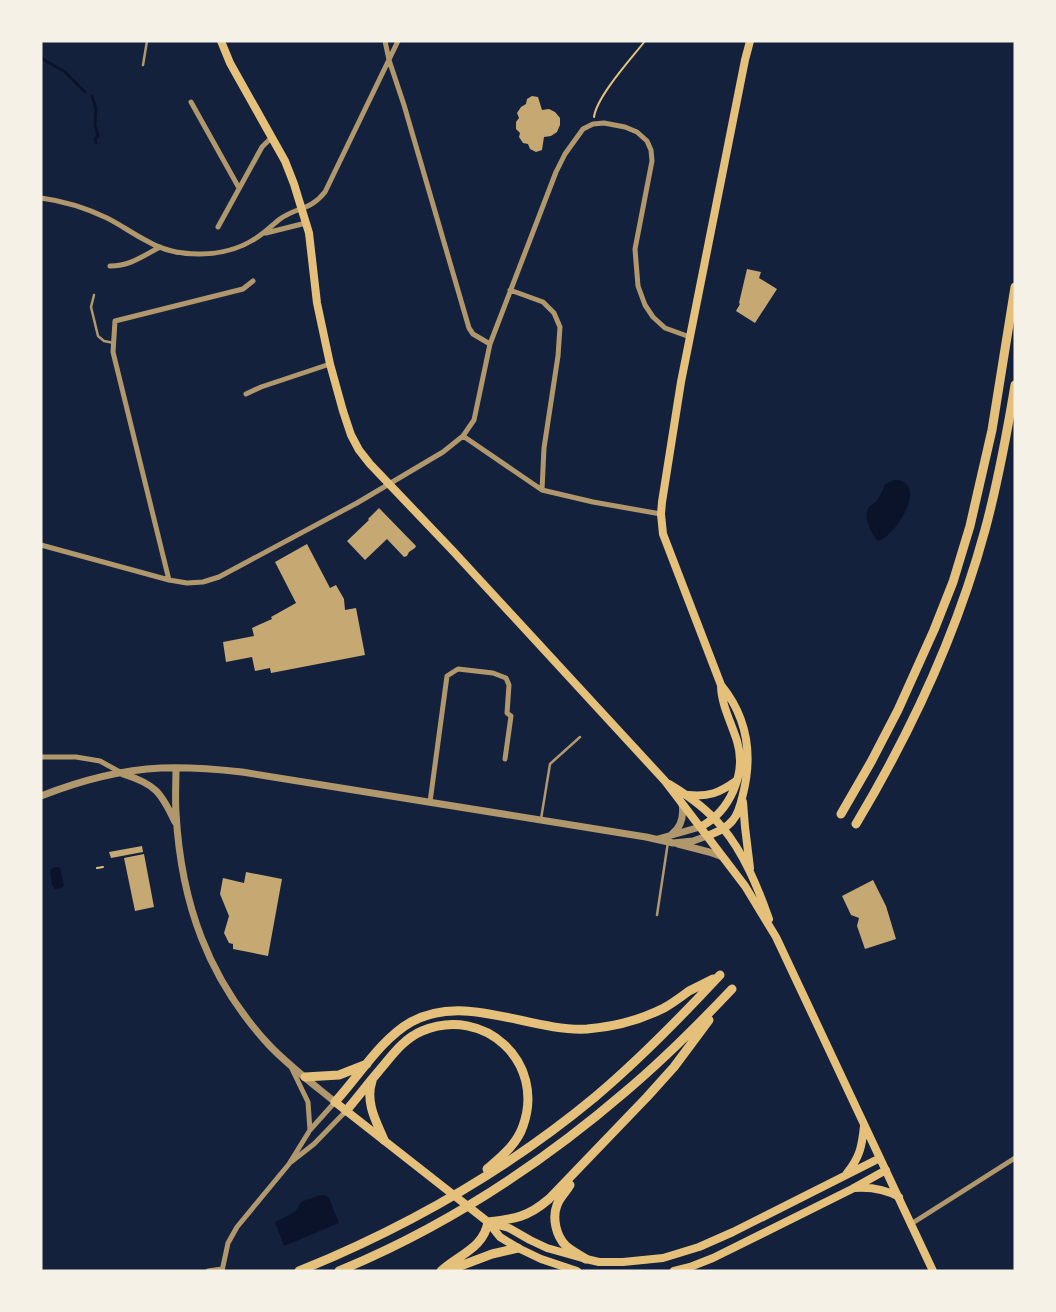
<svg xmlns="http://www.w3.org/2000/svg" width="1056" height="1312" font-family="Quicksand,sans-serif">
  <style>
    .water { fill: #0b132b }
    .lines { fill: none; stroke-linecap: round; stroke-linejoin: round }
    .stream { stroke: #0b132b; stroke-width: 3 }
    .building { fill: #c6a872 }
    .path { stroke: #e5c07b; stroke-width: 2 }
    .service { stroke: #b1986c; stroke-width: 2.5 }
    .minor { stroke: #b1986c; stroke-width: 5 }
    .tertiary { stroke: #b1986c; stroke-width: 7 }
    .secondary { stroke: #e5c07b; stroke-width: 8 }
    .trunk { stroke: #e5c07b; stroke-width: 9 }
  </style>
  <rect width="100%" height="100%" fill="#14213d"/>
  <path class="water" d="M 894,480 C 895,480 902,480 902,481 C 925,491 893,538 878,541 C 871,534 862,515 869,507 C 871,504 876,503 878,499 C 881,495 883,489 885,484 Z
    M 55,867 L 59,867 L 61,871 L 64,886 L 61,888 L 55,889 L 52,885 L 50,870 Z
    M 325,1195 L 329,1198 L 339,1223 L 284,1246 L 275,1222 L 295,1212 L 301,1202 L 317,1196 Z"/>
  <g class="lines">
    <path class="stream" d="M 41,57 L 44,60 L 64,71 L 85,92
      M 92,96 L 96,109 L 95,125 L 98,136 L 95,139 L 96,143"/>
  </g>
  <path class="building" d="M 532,96 L 538,97 L 542,110 L 549,109 L 555,112 L 560,118 L 560,125 L 557,132 L 551,136 L 544,137 L 542,150 L 536,152 L 530,149 L 528,144 L 523,143 L 519,137 L 520,133 L 516,129 L 516,122 L 519,118 L 517,113 L 521,107 L 526,104 L 527,99 Z
    M 747,269 L 761,272 L 759,278 L 777,289 L 755,323 L 736,311 L 740,304 L 739,303 Z
    M 379,508 L 416,546 L 415,548 L 409,552 L 407,556 L 404,557 L 387,539 L 365,560 L 347,541 L 369,520 L 368,519 Z
    M 307,544 L 330,588 L 336,585 L 344,599 L 345,610 L 356,608 L 365,655 L 271,673 L 270,668 L 255,671 L 252,657 L 226,662 L 223,642 L 254,636 L 252,628 L 272,619 L 271,617 L 296,603 L 275,562 Z
    M 142,846 L 143,852 L 111,858 L 109,852 Z
    M 144,854 L 154,907 L 135,911 L 124,858 Z
    M 246,872 L 282,879 L 268,956 L 233,949 L 233,944 L 229,943 L 224,933 L 229,916 L 220,894 L 223,878 L 244,883 Z
    M 873,880 L 886,906 L 896,939 L 865,949 L 857,926 L 859,918 L 851,915 L 842,896 Z"/>
  <g class="lines">
    <path class="path" d="M 594,117 C 597,96 631,59 645,41
      M 97,868 L 103,867"/>
    <path class="service" d="M 143,65 L 147,41
      M 94,295 L 91,307 L 98,336 L 104,341 L 114,343
      M 541,819 L 550,764 L 580,737
      M 657,915 L 668,842"/>
    <path class="minor" d="M 385,41 L 389,60 L 404,105 L 469,328 L 473,334 L 490,344
      M 191,102 L 239,188
      M 41,198 C 64,201 86,208 107,218 C 121,225 133,234 147,241 C 177,259 224,258 253,240 C 264,234 271,226 280,219 C 297,207 311,210 325,192 L 398,41
      M 218,227 L 262,147 L 272,137
      M 266,233 L 306,223
      M 110,266 C 130,266 143,256 160,247
      M 510,290 L 543,302 L 554,313 L 560,327 L 558,356 L 544,448 L 542,490
      M 246,394 L 261,387 L 330,364
      M 463,436 L 542,490 L 593,502 L 661,514
      M 41,545 L 169,580 L 187,583 L 203,582 L 219,577 L 357,503 L 443,452 L 463,436 L 474,420 L 490,344 L 556,172 L 565,154 L 583,129 L 593,124 L 604,123 L 625,127 L 637,132 L 647,141 L 651,150 L 652,161 L 635,249 L 638,286 L 645,305 L 653,317 L 665,328 L 690,337
      M 169,580 L 113,352 L 115,321 L 243,289 L 253,281
      M 41,757 L 76,757 L 100,761 L 120,772
      M 430,802 L 447,676 L 458,669 L 493,673 L 506,678 L 509,685 L 507,713 L 511,716 L 505,759
      M 292,1069 L 308,1102 L 310,1130
      M 291,1162 L 314,1144 L 346,1111
      M 911,1224 L 1015,1158
      M 208,1271 L 222,1269
      M 222,1271 L 228,1243 L 237,1227 L 289,1164 L 310,1130 L 335,1102"/>
    <path class="tertiary" d="M 176,768 C 176,783 175,798 176,813 C 181,903 208,979 269,1045 C 289,1066 313,1084 335,1102
      M 123,774 C 155,784 161,792 175,822
      M 41,796 C 79,781 120,770 161,768 C 188,767 215,769 242,772 L 646,837 L 673,843 L 693,841 L 707,836
      M 672,834 C 682,826 684,816 682,804
      M 658,839 L 700,827
      M 678,844 L 709,852 L 723,857"/>
    <path class="secondary" d="M 221,41 L 230,63 L 285,161 L 294,184 L 309,233 L 317,303 L 330,364 L 343,411 L 351,435 L 359,450 L 370,464 L 453,551 L 665,781 L 745,886 L 776,937 L 933,1271
      M 669,784 C 689,796 707,809 722,827 C 744,853 758,888 769,919
      M 688,795 C 709,797 719,793 736,781
      M 743,802 L 745,827 L 750,868
      M 700,827 C 730,812 747,773 737,741 C 731,722 721,704 721,685
      M 707,836 C 717,832 727,828 733,820 C 739,813 741,803 743,794 C 753,754 747,717 721,685 L 663,534 L 661,514 L 662,502 L 681,382 L 745,60 L 750,41
      M 335,1102 L 488,1222 L 500,1237 L 518,1248 L 541,1259 L 577,1271
      M 847,1173 C 860,1157 862,1146 864,1126
      M 855,1188 C 871,1187 885,1189 899,1197
      M 490,1223 L 509,1228 L 530,1240 L 547,1248 L 586,1259 L 599,1262 L 623,1262 L 663,1258 L 699,1247 L 733,1232 L 880,1158
      M 674,1271 L 690,1267 L 713,1258 L 852,1189 L 886,1170"/>
    <path class="trunk" d="M 841,814 L 871,762 L 898,710 L 934,630 L 953,582 L 970,526 L 992,430 L 1015,287
      M 856,824 C 911,732 957,633 985,530 C 998,482 1007,433 1015,385
      M 305,1077 L 339,1075 L 367,1064
      M 372,1081 C 365,1102 376,1121 384,1140
      M 335,1102 C 359,1076 381,1039 411,1022 C 466,992 529,1032 587,1029 C 613,1027 640,1020 664,1008 C 673,1003 681,997 689,991 C 697,987 705,983 713,979
      M 346,1111 C 357,1098 367,1085 378,1072 C 391,1057 403,1039 422,1031 C 484,1005 546,1062 523,1126 C 517,1144 502,1156 487,1169
      M 570,1185 C 566,1192 560,1197 557,1205 C 552,1218 556,1236 566,1246 C 572,1251 579,1255 586,1259
      M 299,1271 C 405,1228 507,1170 595,1097 C 640,1059 680,1018 720,975
      M 339,1271 C 443,1228 540,1165 625,1092 C 663,1060 698,1025 732,989
      M 441,1271 C 458,1255 484,1248 488,1222 C 515,1219 528,1217 549,1199 L 647,1097 L 674,1067 L 709,1020
      M 447,1271 L 492,1254 L 518,1248"/>
  </g>
  <rect width="1056" height="1312" fill="none" stroke="#f6f1e7" stroke-width="85"/>
</svg>
